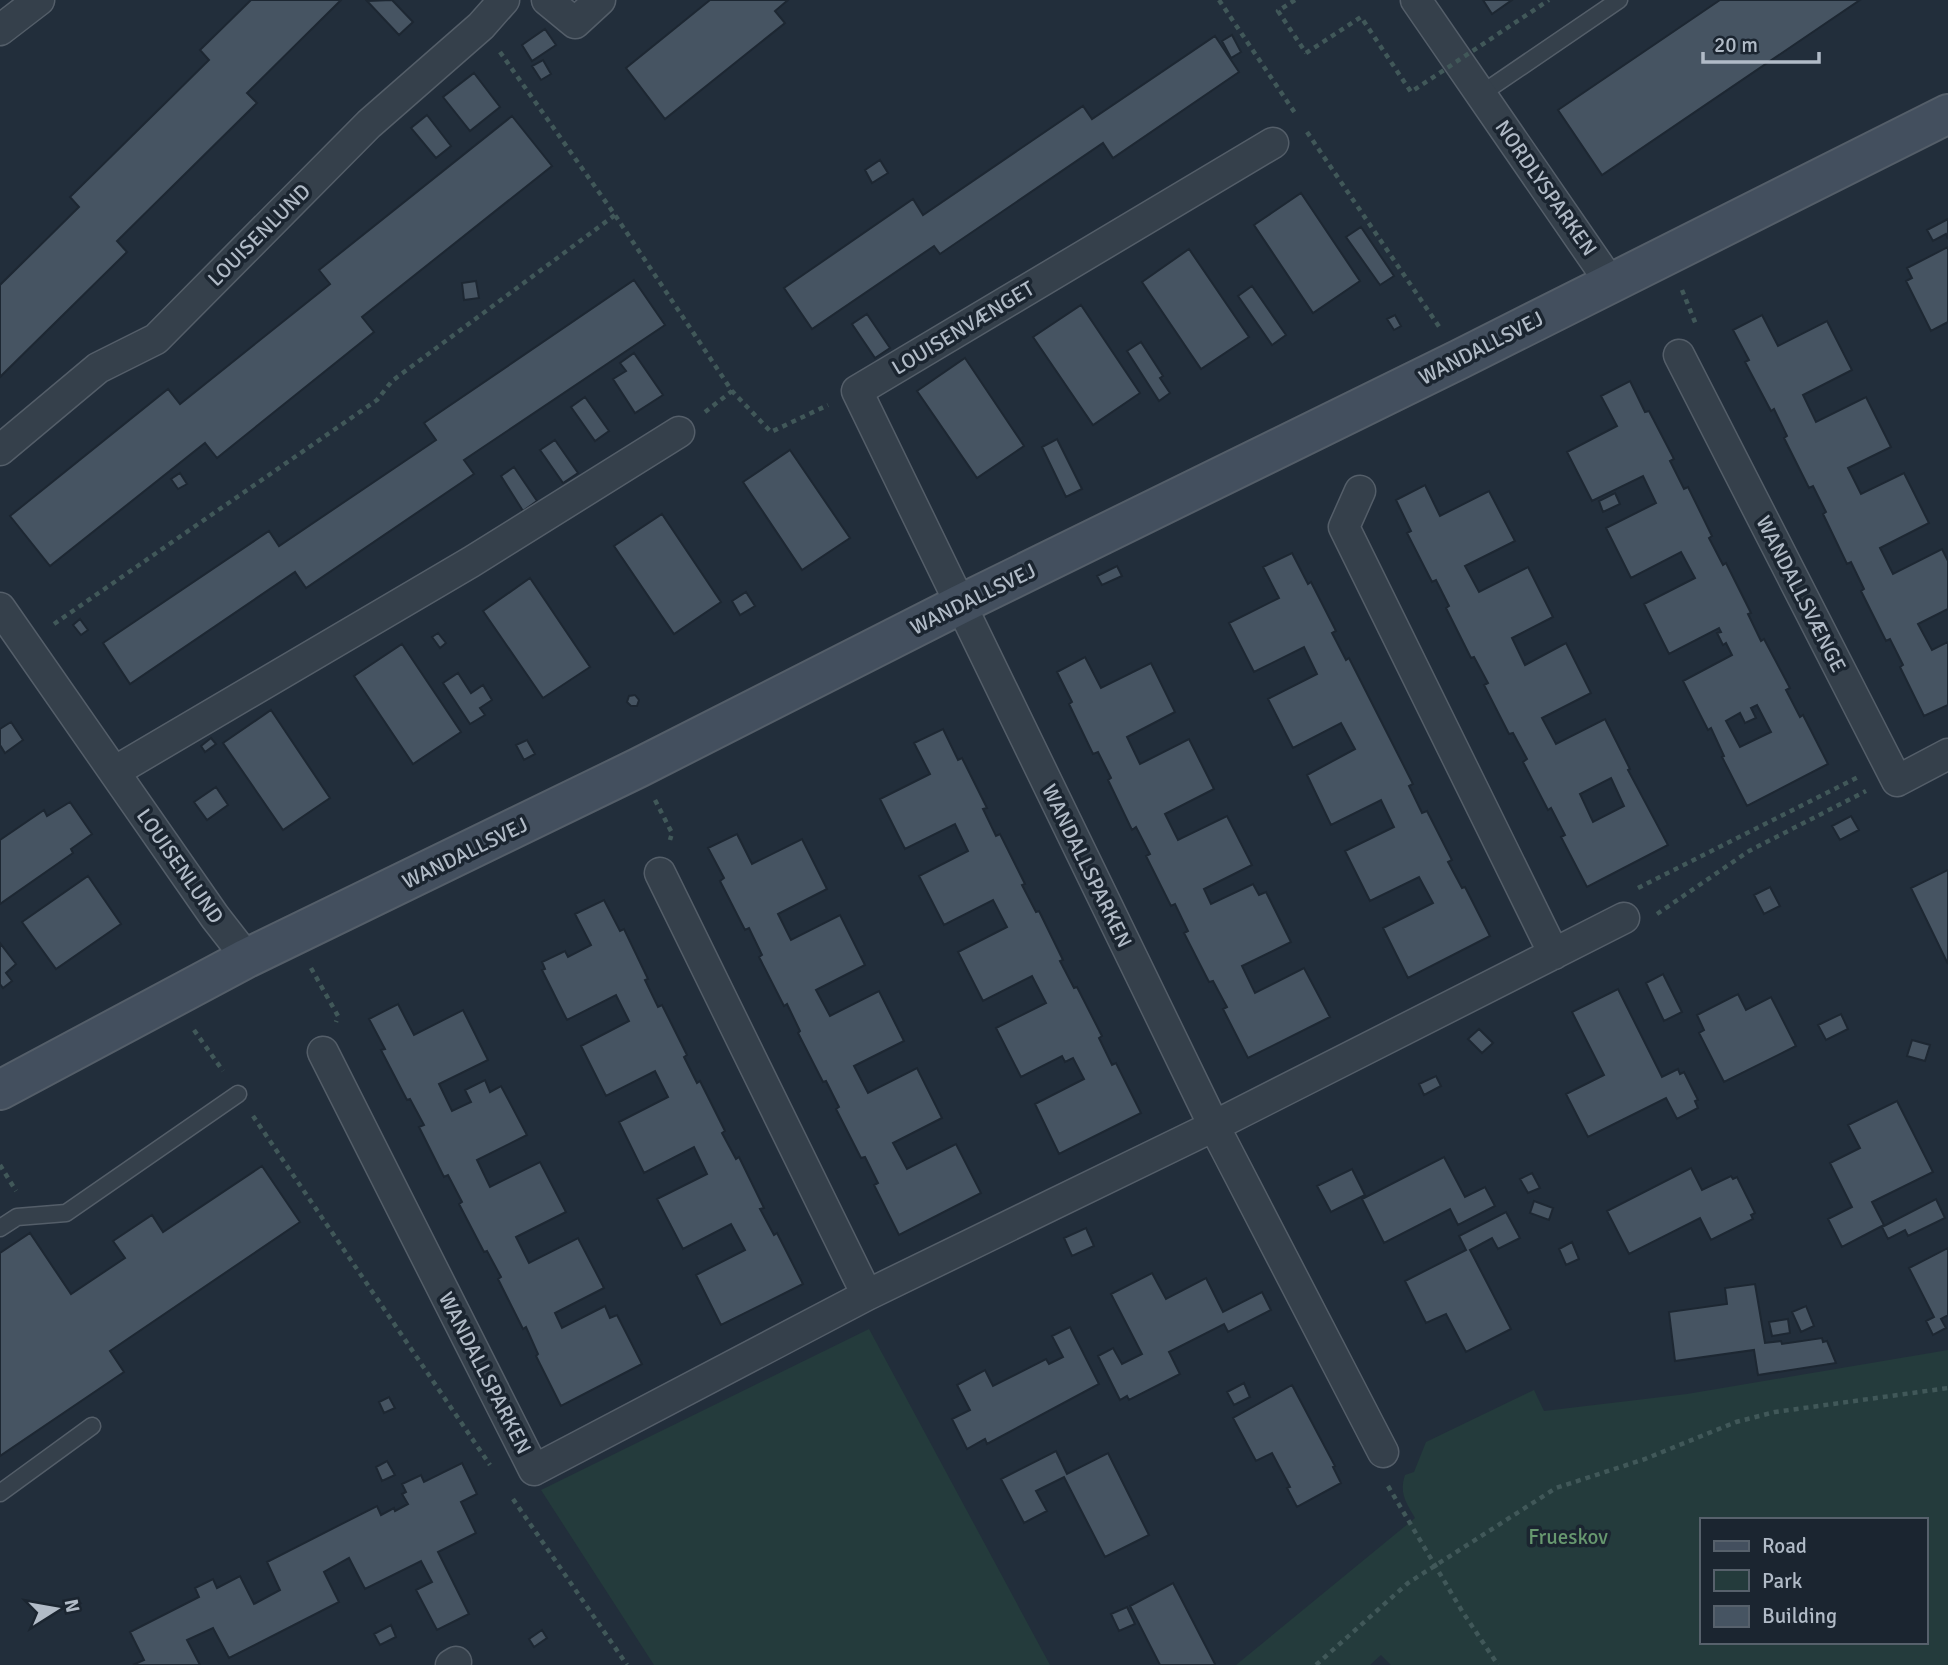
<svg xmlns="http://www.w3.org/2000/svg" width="1948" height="1665" font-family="Signika,sans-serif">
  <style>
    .green { fill: #243b3c; fill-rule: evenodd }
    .building { fill: #465462; stroke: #1d2732; stroke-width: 2; fill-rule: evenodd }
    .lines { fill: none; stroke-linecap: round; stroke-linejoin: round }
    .lane-casing { stroke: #545e69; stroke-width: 19 }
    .street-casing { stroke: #545e69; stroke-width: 33 }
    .secondary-casing { stroke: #545e69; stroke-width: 42 }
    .path { stroke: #415859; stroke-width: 4.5; stroke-dasharray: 5 5; stroke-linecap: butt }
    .lane { stroke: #35404b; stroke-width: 16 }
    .street { stroke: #35404b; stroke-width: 30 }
    .secondary { stroke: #434f5e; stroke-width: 38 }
    .path-bridge { stroke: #415859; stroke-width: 4.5; stroke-dasharray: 5 5; stroke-linecap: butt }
    .labels { text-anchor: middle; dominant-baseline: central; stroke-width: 7; stroke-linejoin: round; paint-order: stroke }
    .street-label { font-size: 21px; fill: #b1bbc7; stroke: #1b2530 }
    .park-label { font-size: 21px; fill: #67986f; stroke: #1b2530 }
  </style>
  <rect width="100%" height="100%" fill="#222e3b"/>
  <path class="green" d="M 869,1329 L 1050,1665 L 654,1665 L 541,1490 Z
    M 1948,1350 L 1948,1665 L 1391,1665 L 1381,1655 L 1370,1665 L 1236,1665 L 1415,1518 C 1406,1503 1399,1493 1405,1475 L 1414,1472 L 1426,1442 L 1534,1390 L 1544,1411 L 1687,1394 ZM 1701,1520 L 1925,1520 L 1925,1642 L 1701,1642 Z"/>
  <path class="building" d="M 251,0 L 341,0 L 247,93 L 257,103 L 117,241 L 127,252 L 0,377 L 0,285 L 79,207 L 70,197 L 209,60 L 200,50 Z
    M 392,0 L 413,22 L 399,35 L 367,1 Z
    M 710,0 L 788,0 L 775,11 L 785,23 L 665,119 L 626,68 Z
    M 1483,0 L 1512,0 L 1492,14 Z
    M 1720,0 L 1860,0 L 1602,175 L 1558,110 Z
    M 545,29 L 556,45 L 532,61 L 522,45 Z
    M 1232,35 L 1241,52 L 1231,58 L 1222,41 Z
    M 1215,36 L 1239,72 L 1113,158 L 1103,143 L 940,254 L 934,246 L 812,329 L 784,288 L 913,199 L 923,215 L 1083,106 L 1092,119 Z
    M 543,60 L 551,74 L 541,80 L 532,66 Z
    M 474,73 L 500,107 L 470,131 L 443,97 Z
    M 427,115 L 451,146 L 436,158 L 411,128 Z
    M 512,116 L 552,166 L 362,317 L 374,332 L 217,458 L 205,443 L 50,566 L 10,516 L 168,389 L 180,404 L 330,284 L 319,270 Z
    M 880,160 L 888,173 L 872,183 L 865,170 Z
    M 1301,193 L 1360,281 L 1313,313 L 1254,225 Z
    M 1948,219 L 1948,239 L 1946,234 L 1933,241 L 1927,230 Z
    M 1361,227 L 1394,276 L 1380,285 L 1346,237 Z
    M 1948,247 L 1948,322 L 1931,331 L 1906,281 L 1912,278 L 1907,268 Z
    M 1189,249 L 1249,337 L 1201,369 L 1142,282 Z
    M 634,280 L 665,325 L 464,460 L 474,474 L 306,588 L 295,572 L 130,684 L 103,643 L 269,531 L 279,546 L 436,440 L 424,423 Z
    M 476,281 L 479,298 L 464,300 L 462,283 Z
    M 1252,286 L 1286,335 L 1272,345 L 1238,296 Z
    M 1081,305 L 1140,393 L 1093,425 L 1033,337 Z
    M 867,314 L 890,348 L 875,358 L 852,324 Z
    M 1395,315 L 1401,326 L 1394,330 L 1387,319 Z
    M 1762,315 L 1778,346 L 1827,321 L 1852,370 L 1803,395 L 1816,422 L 1866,397 L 1891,447 L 1848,468 L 1861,494 L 1904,473 L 1929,523 L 1880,548 L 1893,574 L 1942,549 L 1948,561 L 1948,609 L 1918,624 L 1932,650 L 1948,642 L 1948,705 L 1924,716 L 1900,667 L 1903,665 L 1890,639 L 1886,641 L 1861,591 L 1864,589 L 1851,562 L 1847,564 L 1823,514 L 1826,512 L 1813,486 L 1809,488 L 1784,438 L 1787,436 L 1774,409 L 1771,411 L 1745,362 L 1749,360 L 1733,330 Z
    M 1141,342 L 1163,376 L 1160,378 L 1170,393 L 1159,401 L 1127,351 Z
    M 634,353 L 663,395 L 635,413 L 613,379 L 626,371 L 620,363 Z
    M 965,358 L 1024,446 L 977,478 L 917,391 Z
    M 1630,381 L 1645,412 L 1649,411 L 1674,459 L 1670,461 L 1684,489 L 1688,487 L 1712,536 L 1709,538 L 1723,565 L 1726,563 L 1751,613 L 1748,614 L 1761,641 L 1764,639 L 1790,688 L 1786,690 L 1800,717 L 1803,715 L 1828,764 L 1747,806 L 1722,757 L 1724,756 L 1711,728 L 1708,730 L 1683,681 L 1732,655 L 1726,643 L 1723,645 L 1717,633 L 1721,632 L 1719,628 L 1669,654 L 1644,604 L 1695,578 L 1681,552 L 1631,578 L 1606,528 L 1656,503 L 1643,476 L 1592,501 L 1567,452 L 1617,426 L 1601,396 ZM 1757,705 L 1771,732 L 1740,747 L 1726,721 L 1740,713 L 1745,723 L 1756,718 L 1751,708 Z
    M 585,397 L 609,431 L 595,441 L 571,407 Z
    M 1057,439 L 1082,489 L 1066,497 L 1042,447 Z
    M 555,440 L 578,473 L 563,483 L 540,450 Z
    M 790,450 L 850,538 L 802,570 L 743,482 Z
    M 514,467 L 537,501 L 523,511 L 501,476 Z
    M 180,473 L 187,484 L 178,489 L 171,479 Z
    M 1425,485 L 1440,516 L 1489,491 L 1515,541 L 1465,566 L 1479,592 L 1528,567 L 1553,617 L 1512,638 L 1525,665 L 1566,643 L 1591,693 L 1542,718 L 1556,744 L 1605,719 L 1630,769 L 1628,770 L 1668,845 L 1587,887 L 1561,837 L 1565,835 L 1551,808 L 1548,810 L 1523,762 L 1527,759 L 1513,733 L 1509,734 L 1484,685 L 1488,683 L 1474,657 L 1471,658 L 1446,608 L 1449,606 L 1436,580 L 1432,582 L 1407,533 L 1411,531 L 1396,500 ZM 1611,778 L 1624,806 L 1593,822 L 1580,794 Z
    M 1615,493 L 1620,504 L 1603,512 L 1599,501 Z
    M 662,514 L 721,602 L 674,634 L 614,546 Z
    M 1292,553 L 1308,584 L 1311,582 L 1336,631 L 1332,633 L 1346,660 L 1349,658 L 1413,784 L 1409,786 L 1422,813 L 1427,811 L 1452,860 L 1448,862 L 1462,888 L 1465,887 L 1490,936 L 1408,978 L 1383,928 L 1433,903 L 1419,877 L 1370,901 L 1345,851 L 1394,827 L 1381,800 L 1331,825 L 1307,775 L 1355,749 L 1341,723 L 1293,748 L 1268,699 L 1317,674 L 1304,647 L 1254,672 L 1229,623 L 1279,598 L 1263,567 Z
    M 1117,566 L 1122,576 L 1102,585 L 1097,576 Z
    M 530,578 L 590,667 L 543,698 L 483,611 Z
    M 746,592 L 755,606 L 740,615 L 732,601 Z
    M 80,619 L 88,630 L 81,635 L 73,625 Z
    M 438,633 L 446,643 L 440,648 L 432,637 Z
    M 402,644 L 461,732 L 413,764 L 354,676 Z
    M 1085,657 L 1101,688 L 1151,663 L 1175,712 L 1127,737 L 1140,764 L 1189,739 L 1214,789 L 1165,814 L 1178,840 L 1227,816 L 1252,865 L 1204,889 L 1211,904 L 1253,884 L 1259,895 L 1266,892 L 1291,942 L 1242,966 L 1255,993 L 1304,968 L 1330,1017 L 1248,1058 L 1223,1009 L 1227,1007 L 1213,981 L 1209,982 L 1184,933 L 1188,931 L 1175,904 L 1171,906 L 1146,856 L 1150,854 L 1136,827 L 1132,830 L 1108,780 L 1111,778 L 1098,752 L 1093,754 L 1069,704 L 1072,702 L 1057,672 Z
    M 458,673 L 471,693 L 483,685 L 492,700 L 480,708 L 485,715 L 470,724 L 443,683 Z
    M 635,695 L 639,700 L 637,706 L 631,706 L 627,702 L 629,696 Z
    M 271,710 L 330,798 L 283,830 L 223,743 Z
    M 11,722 L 23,740 L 5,753 L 0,745 L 0,729 Z
    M 943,729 L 958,760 L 962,758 L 987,808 L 983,809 L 996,836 L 1000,834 L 1025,884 L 1022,885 L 1036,912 L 1039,911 L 1063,960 L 1060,961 L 1074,988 L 1077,987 L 1102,1036 L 1099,1038 L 1112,1065 L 1116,1063 L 1141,1113 L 1059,1154 L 1035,1104 L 1084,1079 L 1073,1058 L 1065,1062 L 1062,1056 L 1021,1077 L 996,1028 L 1046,1003 L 1032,976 L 983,1001 L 958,952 L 1007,927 L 993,900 L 944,925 L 919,876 L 968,851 L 955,824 L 905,849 L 880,799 L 930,774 L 914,743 Z
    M 211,738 L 216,744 L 205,752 L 201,746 Z
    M 527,740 L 535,754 L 524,760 L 516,745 Z
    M 216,787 L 228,805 L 207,820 L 194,802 Z
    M 70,802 L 92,834 L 71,849 L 73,853 L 0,904 L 0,840 L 44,810 L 47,816 Z
    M 1851,816 L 1859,830 L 1840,840 L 1832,826 Z
    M 737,834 L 752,864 L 802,839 L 827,889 L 778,914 L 791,940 L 840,915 L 865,965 L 816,990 L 830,1016 L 879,991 L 904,1041 L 854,1066 L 868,1093 L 917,1068 L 942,1118 L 893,1143 L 907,1169 L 956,1144 L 981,1193 L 899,1235 L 874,1185 L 878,1183 L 865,1157 L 861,1158 L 836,1109 L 839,1107 L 826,1081 L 823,1082 L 798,1033 L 800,1031 L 787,1004 L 784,1006 L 759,957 L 762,955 L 749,928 L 745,930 L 720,881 L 724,878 L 708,848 Z
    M 1948,870 L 1948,964 L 1911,888 Z
    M 88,876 L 121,924 L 56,969 L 22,922 Z
    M 1770,887 L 1780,906 L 1764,914 L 1754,895 Z
    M 604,900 L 620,931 L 624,929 L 648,979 L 645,980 L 658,1007 L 662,1005 L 687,1055 L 684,1057 L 697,1083 L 700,1081 L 725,1131 L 722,1133 L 736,1159 L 739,1157 L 764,1208 L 760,1209 L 774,1235 L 777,1233 L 803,1284 L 721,1325 L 696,1275 L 745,1250 L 731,1224 L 683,1249 L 657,1199 L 707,1174 L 694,1147 L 644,1173 L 619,1122 L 668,1097 L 655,1071 L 606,1096 L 581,1046 L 629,1021 L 616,995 L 567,1020 L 542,970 L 545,969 L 542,962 L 565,951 L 568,957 L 591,945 L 575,914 Z
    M 0,943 L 16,964 L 6,973 L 12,981 L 3,988 L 0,984 Z
    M 1663,974 L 1682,1012 L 1664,1021 L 1646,983 Z
    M 1618,989 L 1662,1077 L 1678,1069 L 1680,1074 L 1684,1072 L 1698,1100 L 1695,1101 L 1698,1108 L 1677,1119 L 1666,1098 L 1588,1137 L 1566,1094 L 1604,1075 L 1572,1012 Z
    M 1738,994 L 1746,1010 L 1771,997 L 1796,1046 L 1724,1082 L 1699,1033 L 1704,1030 L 1697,1015 Z
    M 398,1004 L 414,1035 L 463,1010 L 488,1060 L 439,1084 L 452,1111 L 471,1102 L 465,1090 L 485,1080 L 490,1092 L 501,1086 L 527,1135 L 477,1160 L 490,1187 L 540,1162 L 566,1212 L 516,1237 L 529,1263 L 578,1238 L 604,1288 L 555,1313 L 562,1328 L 605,1306 L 610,1318 L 617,1315 L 642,1364 L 561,1406 L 536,1356 L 538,1354 L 526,1327 L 523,1329 L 498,1279 L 501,1277 L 487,1251 L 484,1252 L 459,1204 L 462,1202 L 448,1175 L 444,1177 L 419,1127 L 424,1125 L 410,1099 L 407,1100 L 381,1050 L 385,1049 L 369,1019 Z
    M 1841,1014 L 1848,1029 L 1826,1040 L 1818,1025 Z
    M 1479,1029 L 1493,1043 L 1482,1053 L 1468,1039 Z
    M 1912,1040 L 1930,1045 L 1925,1061 L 1907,1056 Z
    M 1436,1076 L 1441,1086 L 1424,1095 L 1419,1084 Z
    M 1897,1101 L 1933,1172 L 1872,1202 L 1884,1225 L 1842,1247 L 1828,1219 L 1852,1207 L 1830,1163 L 1860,1148 L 1848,1125 Z
    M 1444,1157 L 1465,1197 L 1485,1187 L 1495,1206 L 1458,1225 L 1450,1209 L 1384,1243 L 1362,1199 Z
    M 262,1166 L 300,1222 L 110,1351 L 124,1372 L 0,1456 L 0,1253 L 30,1233 L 71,1294 L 125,1258 L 113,1241 L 152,1215 L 163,1232 Z
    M 1691,1168 L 1702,1190 L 1731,1176 L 1733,1179 L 1737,1177 L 1755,1213 L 1751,1215 L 1753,1219 L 1711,1240 L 1700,1218 L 1629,1254 L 1607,1211 Z
    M 1352,1169 L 1365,1195 L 1331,1212 L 1317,1186 Z
    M 1532,1173 L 1540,1188 L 1528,1193 L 1520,1179 Z
    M 1936,1199 L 1945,1218 L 1908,1236 L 1905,1230 L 1888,1239 L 1882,1227 Z
    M 1534,1201 L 1553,1208 L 1549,1220 L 1530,1213 Z
    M 1506,1212 L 1520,1238 L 1498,1249 L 1492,1238 L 1470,1250 L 1511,1329 L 1466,1352 L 1446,1314 L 1426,1323 L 1405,1281 L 1466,1250 L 1459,1236 Z
    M 1086,1228 L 1094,1246 L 1072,1256 L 1064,1238 Z
    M 1572,1242 L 1579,1259 L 1566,1265 L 1559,1249 Z
    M 1948,1248 L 1948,1315 L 1941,1319 L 1946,1328 L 1933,1335 L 1926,1321 L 1934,1317 L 1909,1268 Z
    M 1152,1273 L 1166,1299 L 1206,1278 L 1223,1312 L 1262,1292 L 1271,1310 L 1228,1332 L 1224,1324 L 1169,1352 L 1180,1374 L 1129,1400 L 1127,1396 L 1120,1400 L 1098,1356 L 1113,1348 L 1122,1364 L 1142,1354 L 1111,1294 Z
    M 1755,1284 L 1765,1343 L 1781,1341 L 1782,1344 L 1822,1338 L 1823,1342 L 1827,1341 L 1836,1363 L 1758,1375 L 1754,1350 L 1675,1361 L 1669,1312 L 1727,1304 L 1725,1288 Z
    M 1806,1306 L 1814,1326 L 1801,1332 L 1792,1312 Z
    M 1788,1319 L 1790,1333 L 1772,1336 L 1769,1322 Z
    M 1070,1327 L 1099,1384 L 987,1444 L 985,1439 L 967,1449 L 952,1419 L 970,1410 L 957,1385 L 985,1370 L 993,1386 L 1046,1359 L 1049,1364 L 1063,1357 L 1052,1336 Z
    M 1244,1383 L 1250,1397 L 1234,1405 L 1227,1392 Z
    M 1292,1385 L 1335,1466 L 1333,1467 L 1341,1483 L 1297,1507 L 1287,1488 L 1290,1487 L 1272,1453 L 1256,1461 L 1233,1418 Z
    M 389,1397 L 395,1408 L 384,1413 L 379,1402 Z
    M 1056,1451 L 1067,1474 L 1108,1453 L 1149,1535 L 1105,1557 L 1064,1477 L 1036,1491 L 1047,1511 L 1024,1523 L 1001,1479 Z
    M 387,1461 L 395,1475 L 382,1481 L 376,1467 Z
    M 462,1463 L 477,1494 L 461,1502 L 476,1533 L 438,1552 L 469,1614 L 437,1630 L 416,1590 L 432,1582 L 421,1561 L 365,1589 L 349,1558 L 324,1572 L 339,1602 L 229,1658 L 213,1628 L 187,1640 L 200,1665 L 133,1665 L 144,1660 L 130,1632 L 199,1597 L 195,1588 L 213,1579 L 217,1588 L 240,1576 L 254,1604 L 280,1590 L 267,1562 L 377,1506 L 381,1515 L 394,1508 L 395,1511 L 408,1504 L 402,1494 L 406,1492 L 402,1484 L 421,1475 L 424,1482 Z
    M 1173,1583 L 1215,1664 L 1214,1665 L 1160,1665 L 1130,1606 Z
    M 1127,1607 L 1135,1624 L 1119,1631 L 1111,1614 Z
    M 391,1625 L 396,1637 L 380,1645 L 374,1634 Z
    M 542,1630 L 547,1638 L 534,1647 L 529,1639 Z"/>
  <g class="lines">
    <g class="lane-casing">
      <path id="lane" d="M 1481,94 L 1619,0
        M 0,1228 L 17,1217 L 66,1213 L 238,1094
        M 0,1493 L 92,1426"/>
    </g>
    <g class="street-casing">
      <path id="street" d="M 547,0 L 575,23 L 600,0
        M 1416,0 L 1610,282
        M 0,30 L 39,0
        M 1273,143 L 857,391 L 1214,1126 L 1383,1452
        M 1679,355 L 1897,781 L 1948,754
        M 0,450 L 98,368 L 156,339 L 369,124 L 481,26 L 504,0
        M 1360,491 L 1344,527 L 1554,954
        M 0,608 L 215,917 L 247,958
        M 114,772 L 471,562 L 679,432
        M 660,873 L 867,1295
        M 323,1052 L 534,1470 L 867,1295 L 1214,1126 L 1624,918
        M 451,1665 L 456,1662"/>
    </g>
    <g class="secondary-casing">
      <path id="secondary" d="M 0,1090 L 247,958 L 638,768 L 959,605 L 1460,359 L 1948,114"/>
    </g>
    <path class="path" d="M 1219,0 L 1297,116
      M 1295,0 L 1278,11 L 1306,53
      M 500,52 L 615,215 L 732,391 L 771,432 L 828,405
      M 1307,132 L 1440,328
      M 1682,290 L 1697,327
      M 705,412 L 732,391
      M 54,624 L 377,400 L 392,381 L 615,215
      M 655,800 L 672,833 L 670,840
      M 1638,888 L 1858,777
      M 1657,914 L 1749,851 L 1866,791
      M 311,968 L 338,1016 L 336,1022
      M 194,1030 L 223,1071
      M 253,1116 L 490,1465
      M 0,1165 L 16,1191
      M 1388,1486 L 1462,1611 L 1498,1665
      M 513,1499 L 627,1665
      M 1316,1665 L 1408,1583 L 1556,1488 L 1645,1459 L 1736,1422 L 1775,1412 L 1948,1388"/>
    <use href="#lane" class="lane"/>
    <use href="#street" class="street"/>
    <use href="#secondary" class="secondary"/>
    <path class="path-bridge" d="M 1306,53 L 1361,17 L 1411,92 L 1549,0"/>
  </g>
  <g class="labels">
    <g class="street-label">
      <text transform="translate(1546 188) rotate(55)">NORDLYSPARKEN</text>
      <text transform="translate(259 235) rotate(-45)">LOUISENLUND</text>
      <text transform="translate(963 328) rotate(-31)">LOUISENVÆNGET</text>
      <text transform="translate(1481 348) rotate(-27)">WANDALLSVEJ</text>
      <text transform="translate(1801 594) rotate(63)">WANDALLSVÆNGE</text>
      <text transform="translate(973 599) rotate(-26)">WANDALLSVEJ</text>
      <text transform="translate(465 853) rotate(-26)">WANDALLSVEJ</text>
      <text transform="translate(180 866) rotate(55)">LOUISENLUND</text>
      <text transform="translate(1087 866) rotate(64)">WANDALLSPARKEN</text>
      <text transform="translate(485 1373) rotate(63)">WANDALLSPARKEN</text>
    </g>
    <g class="park-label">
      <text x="1568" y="1537">Frueskov</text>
    </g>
  </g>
  <rect x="1700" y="1518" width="228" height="126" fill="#1b2530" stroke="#57616c" stroke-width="2"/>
  <rect x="1714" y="1541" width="35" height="10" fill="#434f5e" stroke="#57616c" stroke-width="2"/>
  <text x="1762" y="1553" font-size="21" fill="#b1bbc7">Road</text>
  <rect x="1714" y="1570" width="35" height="21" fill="#243b3c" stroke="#57616c" stroke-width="2"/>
  <text x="1762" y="1588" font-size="21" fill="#b1bbc7">Park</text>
  <rect x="1714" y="1606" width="35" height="21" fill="#465462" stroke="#57616c" stroke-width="2"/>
  <text x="1762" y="1623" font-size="21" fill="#b1bbc7">Building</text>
  <g transform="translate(56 1609) rotate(79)" stroke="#1b2530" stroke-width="5" paint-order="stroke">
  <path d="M0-5L12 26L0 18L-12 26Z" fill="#b1bbc7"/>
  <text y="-10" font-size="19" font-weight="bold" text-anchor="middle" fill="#b1bbc7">N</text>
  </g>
  <path d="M1703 52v10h116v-10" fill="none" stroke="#b1bbc7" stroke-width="3.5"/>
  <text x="1714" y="52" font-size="21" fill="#b1bbc7" stroke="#1b2530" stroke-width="5" paint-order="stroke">20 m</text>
</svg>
